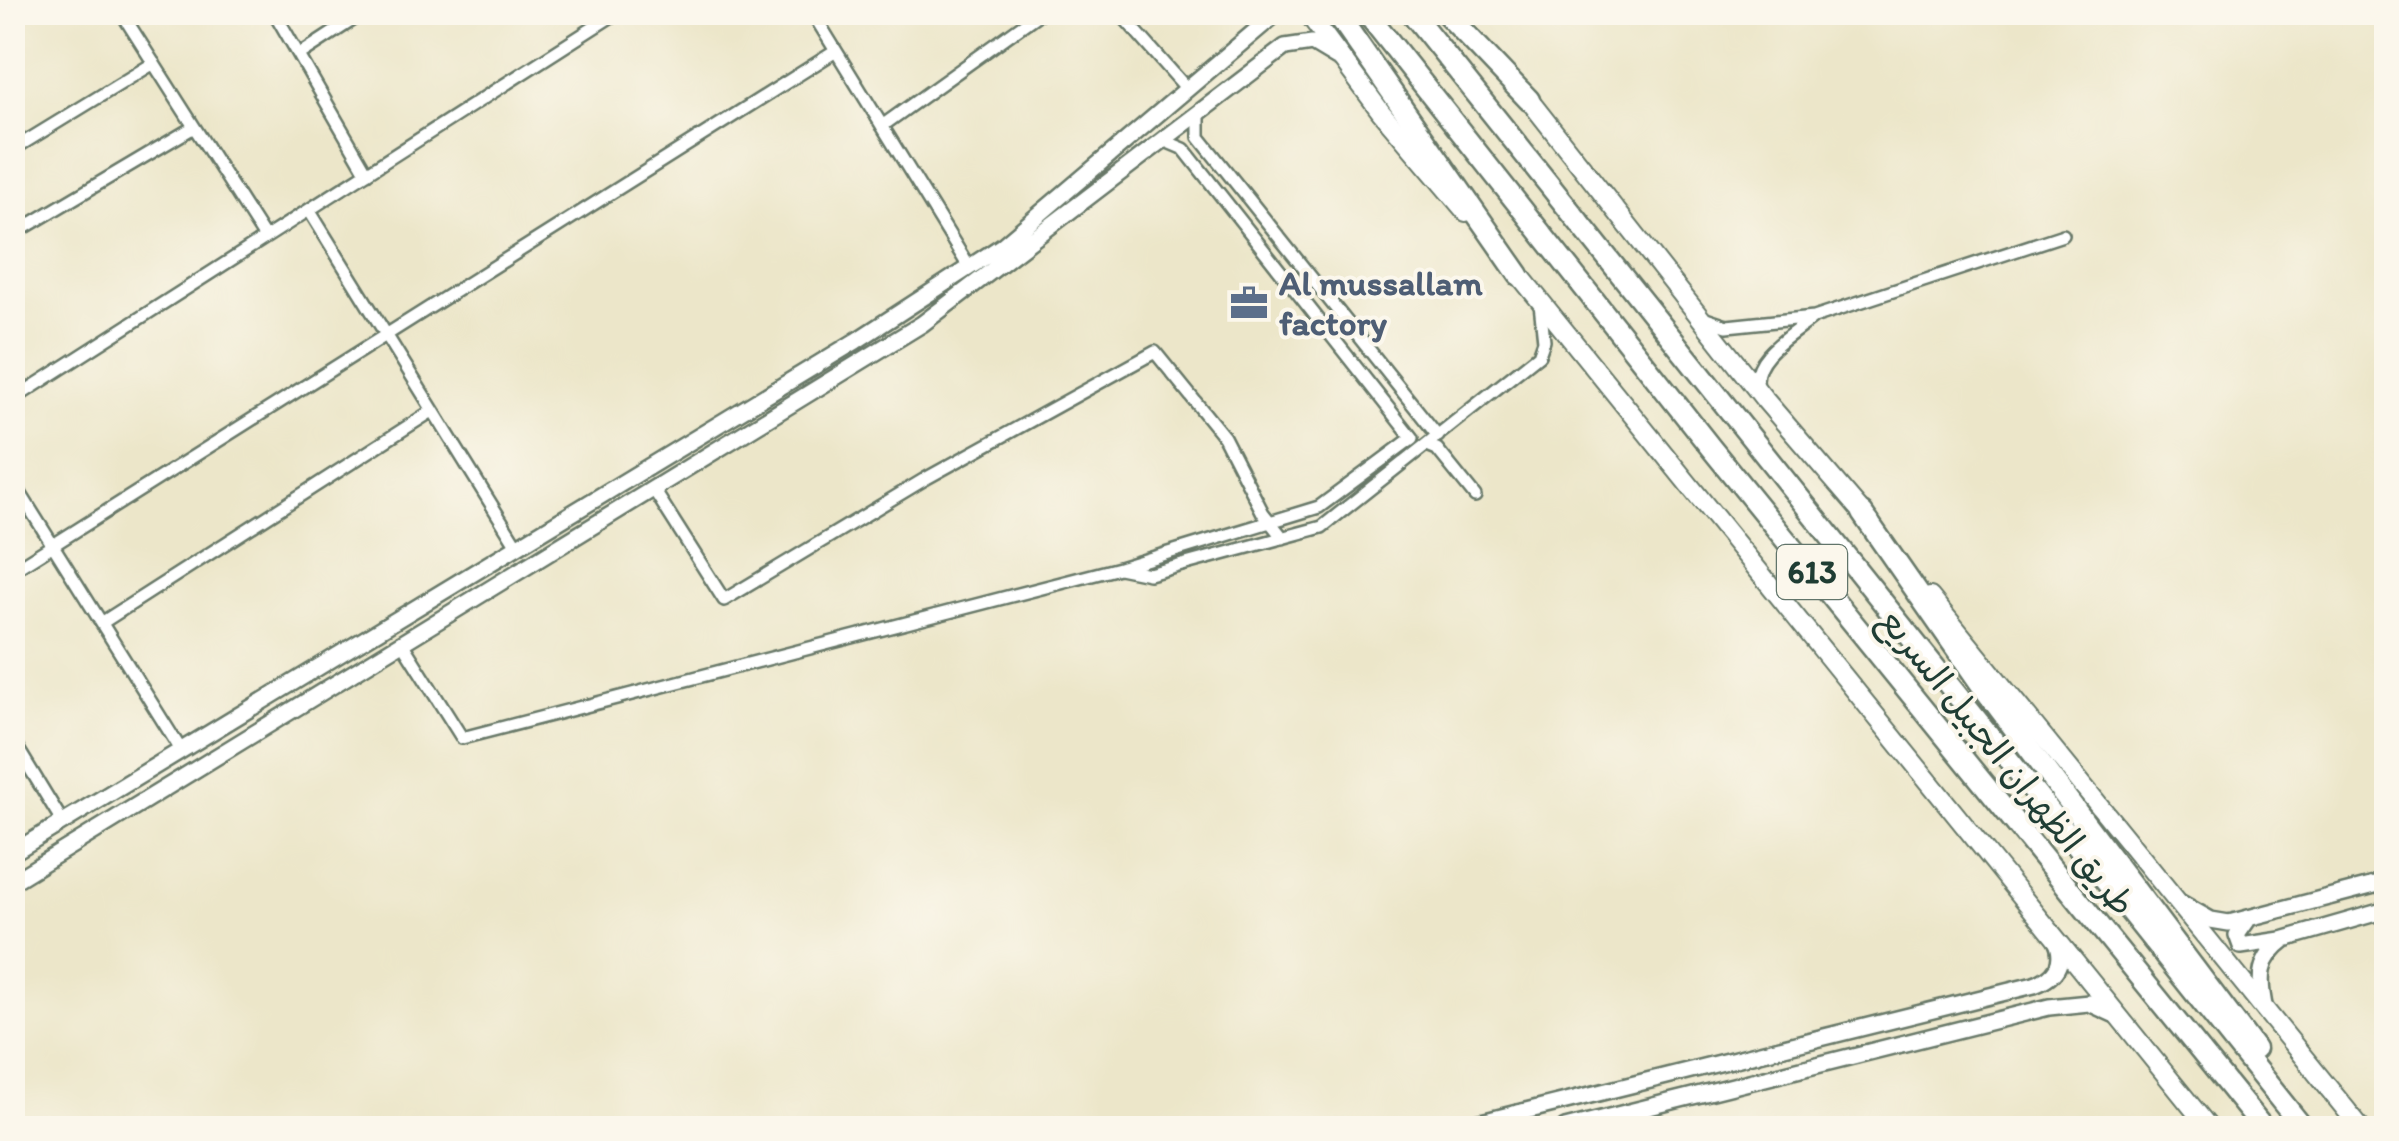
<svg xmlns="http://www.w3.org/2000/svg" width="2399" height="1141" font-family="Itim,'Playpen Sans Arabic',sans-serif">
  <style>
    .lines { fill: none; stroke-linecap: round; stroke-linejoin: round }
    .street-casing { stroke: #677868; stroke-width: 16 }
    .secondary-casing { stroke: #677868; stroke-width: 20 }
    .primary-casing { stroke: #677868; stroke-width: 22 }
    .highway-casing { stroke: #677868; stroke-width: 25 }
    .street { stroke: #fff; stroke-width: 11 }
    .secondary { stroke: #fff; stroke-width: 15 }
    .primary { stroke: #fff; stroke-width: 18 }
    .highway { stroke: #fff; stroke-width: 20 }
    .labels { text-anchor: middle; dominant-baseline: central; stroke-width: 8; stroke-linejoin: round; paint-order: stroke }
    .shield { fill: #fbf7ec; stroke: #61756b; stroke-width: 2.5 }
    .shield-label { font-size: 32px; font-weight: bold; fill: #1f3d34 }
    .service-label { font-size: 35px; font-weight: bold; fill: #4e5e75; stroke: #fbf7ec; text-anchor: start }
    .street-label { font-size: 35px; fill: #1f3d34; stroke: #fbf7ec }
  </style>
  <rect width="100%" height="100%" fill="#fbf7ec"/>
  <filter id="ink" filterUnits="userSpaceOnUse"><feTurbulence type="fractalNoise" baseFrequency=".01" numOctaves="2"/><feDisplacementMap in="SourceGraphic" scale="20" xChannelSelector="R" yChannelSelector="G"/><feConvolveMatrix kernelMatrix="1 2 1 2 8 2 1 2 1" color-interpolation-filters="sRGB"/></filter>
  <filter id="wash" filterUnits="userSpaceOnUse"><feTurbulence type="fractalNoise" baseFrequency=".0048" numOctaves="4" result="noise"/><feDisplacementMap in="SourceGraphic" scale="40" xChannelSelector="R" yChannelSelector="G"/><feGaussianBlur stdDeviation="2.25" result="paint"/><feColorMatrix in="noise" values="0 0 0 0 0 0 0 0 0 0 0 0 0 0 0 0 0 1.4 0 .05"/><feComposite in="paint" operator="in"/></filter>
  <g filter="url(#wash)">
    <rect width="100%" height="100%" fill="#ece6c9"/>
  </g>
  <g filter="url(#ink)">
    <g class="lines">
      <g class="street-casing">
        <path id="street" d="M 121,12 L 265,238
          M 274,12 L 367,173
          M 812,12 L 969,267
          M 1119,12 L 1188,90
          M 299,55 L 365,12
          M 1199,115 L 1199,137 L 1438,436
          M 882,126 L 1041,12
          M 12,150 L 154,63
          M 309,210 L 517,546
          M 12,235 L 194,127
          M 1814,317 L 2063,235
          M 1706,319 L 1727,326 L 1814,317 C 1794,334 1750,357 1758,387
          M 12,400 L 618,12
          M 1427,445 L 1437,449 L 1475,496
          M 12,480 L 181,750
          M 654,490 L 724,600 L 925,479 L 1155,352 L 1224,437 L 1263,513 L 1283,538
          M 1119,568 L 1149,574 L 1322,527 L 1539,355 L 1544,341 L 1540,304
          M 12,571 L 836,51
          M 103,622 L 432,411
          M 402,643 L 462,738 L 1119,568 L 1319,507 L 1412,438 L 1184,149 L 1165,141
          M 12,739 L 62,821"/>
      </g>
      <g class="secondary-casing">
        <path id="secondary" d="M 12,853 L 856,341 L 1002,246 L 1278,12
          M 12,882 L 922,324 L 1285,47 L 1312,43 L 1337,58
          M 2181,903 L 2211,920 L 2229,923 L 2386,882
          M 2247,921 L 2237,935 L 2241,946 L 2281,940
          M 2265,1010 C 2258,978 2258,959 2285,939 L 2386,910
          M 1457,1128 L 2034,985 C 2056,977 2066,962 2056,940
          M 1565,1128 L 2049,1007 L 2089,1003 L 2113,1014"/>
      </g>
      <g class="primary-casing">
        <path id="primary" d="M 1307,12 L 1381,112 L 1466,212
          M 1522,91 L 1765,400 L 1870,522
          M 1512,266 L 2209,1128
          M 1930,597 L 2361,1128"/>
      </g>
      <g class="highway-casing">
        <path id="highway" d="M 1336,12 L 1519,275
          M 1366,12 L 1711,448 L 2263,1128
          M 1411,12 L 2303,1128
          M 1445,12 L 1529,100
          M 1862,513 L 1983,687 L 2255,1049"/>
      </g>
      <use href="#street" class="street"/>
      <use href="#secondary" class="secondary"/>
      <use href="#primary" class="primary"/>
      <use href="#highway" class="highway"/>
    </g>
  </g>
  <defs>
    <g id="office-bare" transform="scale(3)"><path d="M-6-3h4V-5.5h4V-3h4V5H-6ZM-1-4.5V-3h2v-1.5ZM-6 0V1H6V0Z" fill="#5c6f8a" stroke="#fbf7ec" stroke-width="2.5" paint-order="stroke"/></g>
  </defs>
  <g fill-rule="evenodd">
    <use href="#office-bare" x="1249" y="303"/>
  </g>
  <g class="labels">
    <rect class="shield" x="1777" y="545" width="70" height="54" rx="8"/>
    <g class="shield-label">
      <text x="1812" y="572">613</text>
    </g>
    <g class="service-label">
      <text x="1279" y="283">Al mussallam<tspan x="1279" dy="40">factory</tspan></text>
    </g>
    <g class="street-label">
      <text transform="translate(2007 762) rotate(51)">طريق الظهران الجبيل السريع</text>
    </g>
  </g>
  <rect width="2399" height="1141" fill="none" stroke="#fbf7ec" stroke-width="50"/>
</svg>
